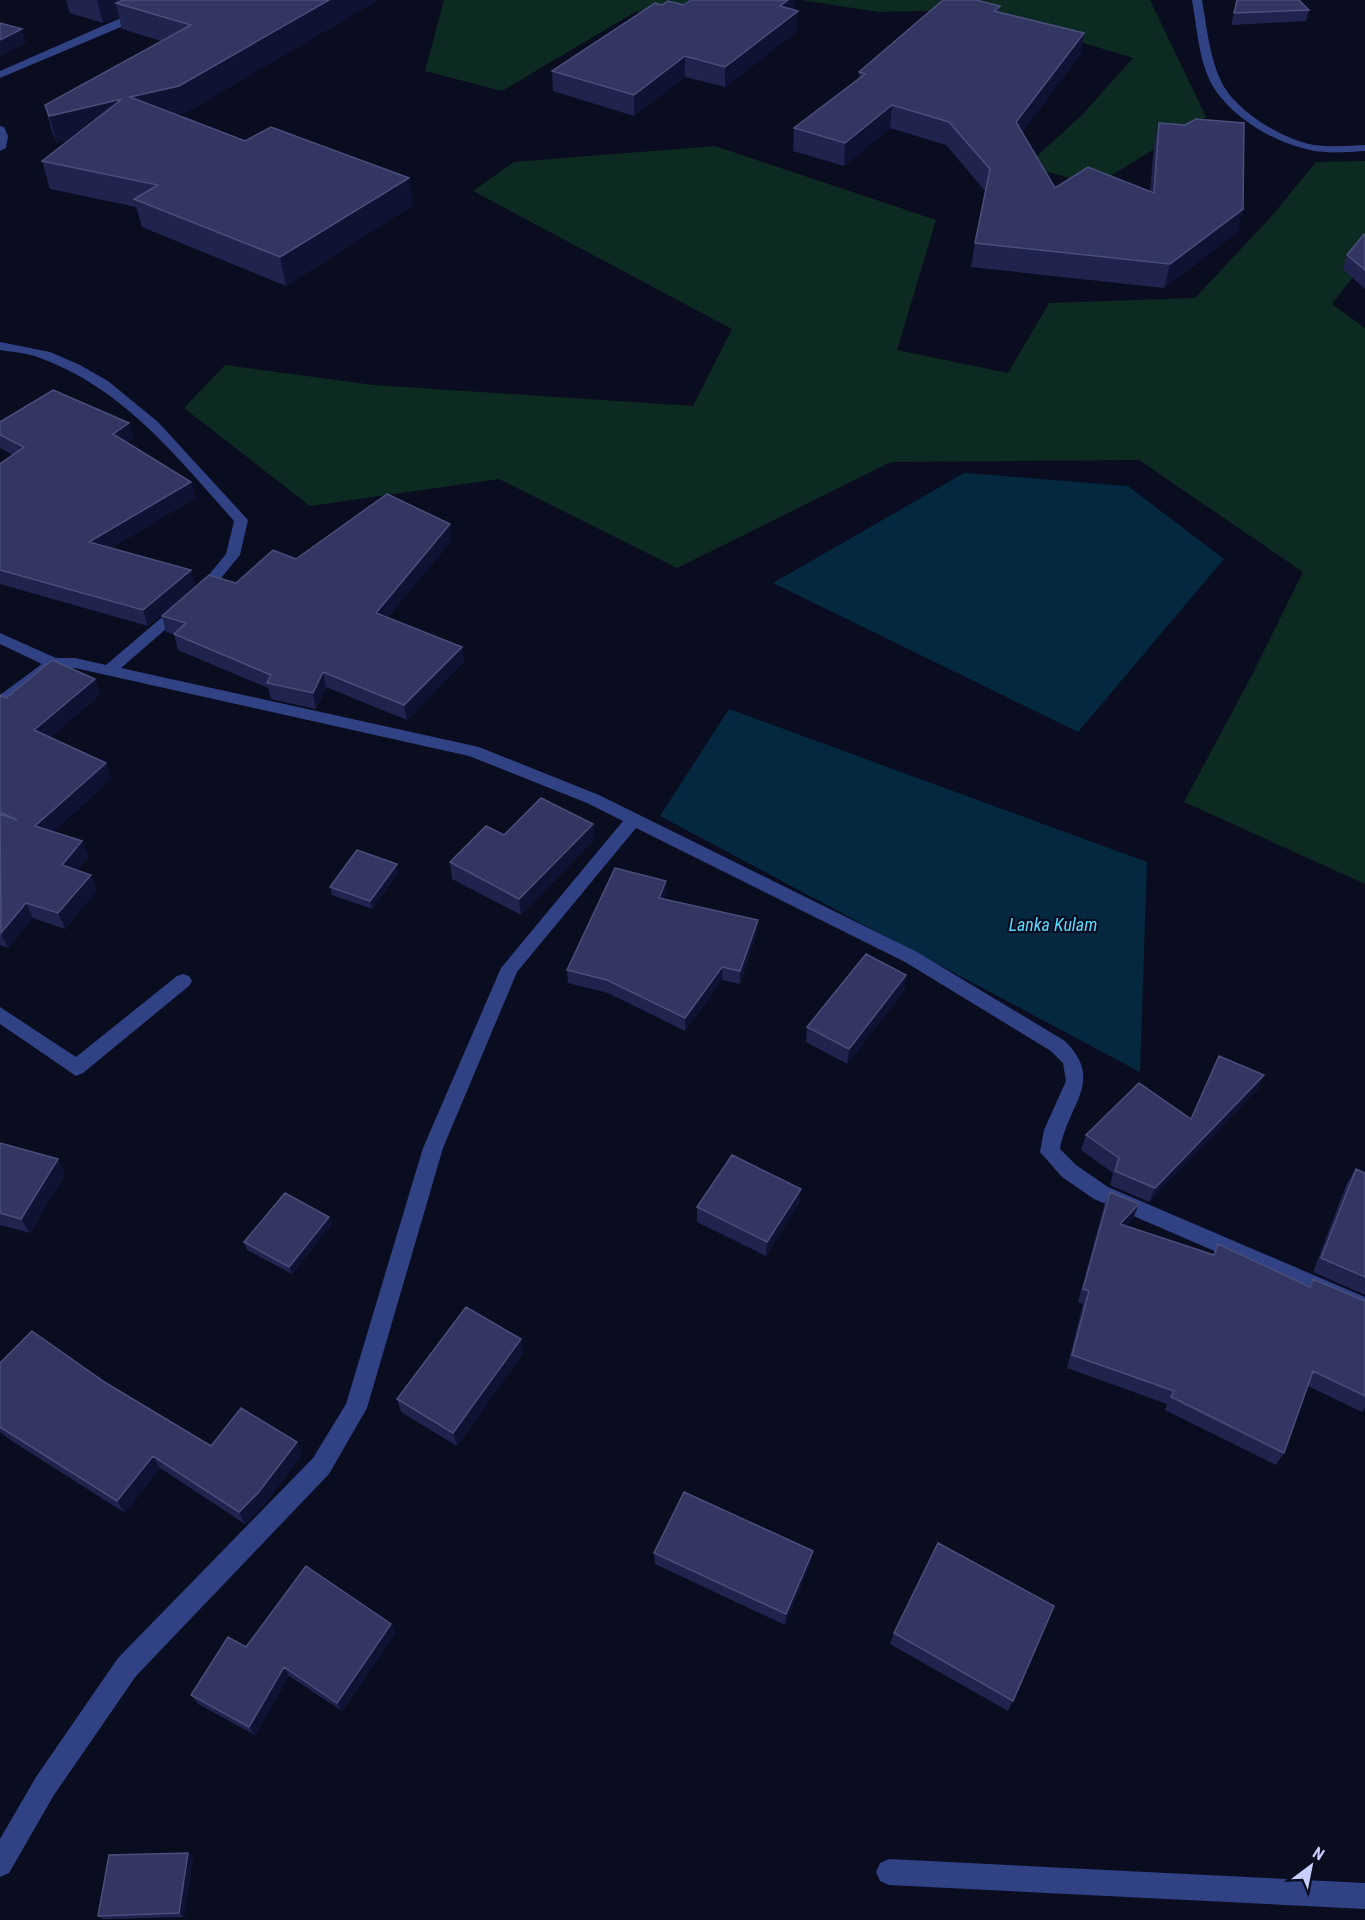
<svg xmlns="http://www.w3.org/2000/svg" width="1365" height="1920" font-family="'Roboto Condensed',sans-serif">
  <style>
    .green { fill: #0d2a22 }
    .water { fill: #04283f }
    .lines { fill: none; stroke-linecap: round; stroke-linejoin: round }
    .minor { fill: #304184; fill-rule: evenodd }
    .wall { fill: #21234f }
    .shaded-wall { fill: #101234 }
    .building { fill: #333662; stroke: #4a4e7b; stroke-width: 1.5 }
    .labels { text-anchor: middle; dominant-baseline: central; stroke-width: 4.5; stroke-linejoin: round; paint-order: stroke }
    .water-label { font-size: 18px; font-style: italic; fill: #56daff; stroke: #0a0c1f }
  </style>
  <rect width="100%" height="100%" fill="#0a0c1f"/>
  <path class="green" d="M 444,0 L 715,0 L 635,12 L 502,91 L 425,71 Z
    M 800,0 L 1150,0 L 1206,117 L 1096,185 L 1026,166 L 1082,115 L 1133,58 L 975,10 L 879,12 Z
    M 715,146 L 936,220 L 897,350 L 1008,373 L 1049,303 L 1195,298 L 1271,217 L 1316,162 L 1365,161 L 1365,261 L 1332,304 L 1365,328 L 1365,884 L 1184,802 L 1251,677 L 1303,572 L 1139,460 L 891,462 L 677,568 L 499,479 L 310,506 L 184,408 L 225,365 L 374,385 L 693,406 L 732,329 L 473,191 L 514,162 Z"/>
  <path class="water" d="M 964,473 L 1128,486 L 1224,559 L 1078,732 L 773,583 Z
    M 729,709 L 1147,862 L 1140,1072 L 660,816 Z"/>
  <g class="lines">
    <path class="minor" d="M 171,0 L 185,0 L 0,78 L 0,71 L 123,17 Z
      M 1192,0 L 1202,0 C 1207,27 1209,56 1221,81 C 1235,111 1282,139 1314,145 C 1331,147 1348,146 1365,145 L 1365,151 C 1347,152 1328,154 1310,150 C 1274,143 1227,115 1210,81 C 1198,56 1197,27 1192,0 Z
      M 0,126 L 4,127 L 8,136 L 6,148 L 0,151 Z
      M 0,342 L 50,352 L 80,365 L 108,381 L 158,422 L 248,520 L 240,555 L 212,589 L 121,668 L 479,747 L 599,795 L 917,952 L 1065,1041 C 1105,1081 1068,1104 1060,1149 L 1076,1165 L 1108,1187 L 1365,1297 L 1365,1316 L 1094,1199 L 1062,1177 L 1040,1152 L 1044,1130 L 1066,1081 L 1063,1063 L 1051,1051 L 905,962 L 636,828 L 517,972 L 443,1148 L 367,1408 L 329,1474 L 136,1676 L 54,1795 L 9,1873 L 0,1877 L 0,1839 L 36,1777 L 118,1658 L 313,1458 L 346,1404 L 423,1148 L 501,968 L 623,821 L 587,803 L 469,756 L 75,668 L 57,668 L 0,708 L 0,695 L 42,664 L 0,644 L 0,633 L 56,658 L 75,658 L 106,665 L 202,583 L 226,554 L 234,521 C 177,457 123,388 40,358 C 28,353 13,352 0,350 Z
      M 183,974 L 189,976 L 192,981 L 189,986 L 83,1073 L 76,1076 L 0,1024 L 0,1007 L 76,1057 L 177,976 Z
      M 889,1859 L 1365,1883 L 1365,1909 L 889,1885 L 880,1881 L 876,1872 L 880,1863 Z"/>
  </g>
  <path class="wall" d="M 66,0 L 378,0 L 185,113 L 177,114 L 413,205 L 286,286 L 142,227 L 136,207 L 50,189 L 42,161 L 69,140 L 57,143 L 52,132 L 45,105 L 161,41 L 122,29 L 119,17 L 103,23 L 70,13 Z
    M 691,0 L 795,0 L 795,10 L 797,31 L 725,87 L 685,77 L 634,116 L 553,91 L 552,71 L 662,5 L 684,5 Z
    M 1237,0 L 1309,10 L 1306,21 L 1231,25 Z
    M 1000,6 L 999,12 L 1084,33 L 1080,55 L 1022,132 L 1055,188 L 1150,192 L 1154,146 L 1159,123 L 1243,209 L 1237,232 L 1164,288 L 971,267 L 975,243 L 985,191 L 946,145 L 890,128 L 844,166 L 793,151 L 794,128 L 859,79 L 859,72 Z
    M 1365,235 L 1365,289 L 1343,269 L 1347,255 Z
    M 0,422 L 129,423 L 133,439 L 127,443 L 191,482 L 195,498 L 111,548 L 195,586 L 148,626 L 0,584 L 0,464 L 13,455 L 0,448 Z
    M 452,540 L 387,618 L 462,647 L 464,662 L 407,720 L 326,687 L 316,709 L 271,699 L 268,688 L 178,650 L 174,634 L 166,632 L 162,616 L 236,583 L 296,559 Z
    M 95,679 L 100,695 L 50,737 L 106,763 L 111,779 L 53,832 L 82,841 L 88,857 L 77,870 L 91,875 L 97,890 L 65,929 L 33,918 L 8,948 L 0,945 L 0,695 L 6,698 Z
    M 504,835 L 594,840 L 521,915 L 452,879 L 450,862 Z
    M 397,864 L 399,872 L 372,909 L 332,895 L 330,887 Z
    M 666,894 L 664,899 L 757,933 L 740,984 L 722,980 L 685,1031 L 608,993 L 568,983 L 567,970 Z
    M 906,975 L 904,991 L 847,1064 L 806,1042 L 807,1027 Z
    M 1264,1075 L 1257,1090 L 1149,1202 L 1110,1185 L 1113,1173 L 1081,1150 L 1086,1135 L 1191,1119 Z
    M 0,1143 L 58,1159 L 65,1174 L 30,1233 L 0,1225 Z
    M 1356,1169 L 1365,1173 L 1365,1295 L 1313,1272 L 1347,1183 Z
    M 801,1189 L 799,1203 L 766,1256 L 697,1222 L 697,1207 Z
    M 1110,1192 L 1139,1204 L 1133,1218 L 1126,1226 L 1213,1255 L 1218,1244 L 1309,1286 L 1313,1279 L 1365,1301 L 1365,1407 L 1362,1412 L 1308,1386 L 1284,1453 L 1276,1465 L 1165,1410 L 1167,1404 L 1067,1368 L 1083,1304 L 1078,1302 L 1104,1206 Z
    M 329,1217 L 331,1225 L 292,1274 L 247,1250 L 244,1242 Z
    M 521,1339 L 523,1353 L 457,1446 L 401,1412 L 397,1399 Z
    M 0,1363 L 106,1383 L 211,1446 L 297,1442 L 302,1455 L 264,1505 L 245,1524 L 160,1468 L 125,1513 L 12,1441 L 0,1432 Z
    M 654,1553 L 811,1562 L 785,1625 L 655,1564 Z
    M 391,1624 L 395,1633 L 342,1711 L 289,1676 L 255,1735 L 198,1704 L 191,1695 L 246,1647 Z
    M 894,1633 L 1013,1701 L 1008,1711 L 890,1644 Z
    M 188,1853 L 193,1857 L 184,1917 L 103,1919 L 98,1916 Z"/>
  <path class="shaded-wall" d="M 97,0 L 165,0 L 116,3 L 119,17 L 103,23 Z
    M 329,0 L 378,0 L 185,113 L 137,124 L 130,97 Z
    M 788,0 L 795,0 L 795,13 L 798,11 L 797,31 L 725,87 L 725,67 L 780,6 Z
    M 22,29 L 26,43 L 0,56 L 0,40 Z
    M 1084,33 L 1080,55 L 1013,145 L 1016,122 Z
    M 685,56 L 685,77 L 634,116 L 634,95 Z
    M 122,99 L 129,126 L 57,143 L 49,116 Z
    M 892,105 L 890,128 L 844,166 L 845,143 Z
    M 409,178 L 413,205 L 286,286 L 280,257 Z
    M 1243,209 L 1237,232 L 1164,288 L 1170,264 Z
    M 129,423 L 133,439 L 117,450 L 113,434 Z
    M 191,482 L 195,498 L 94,558 L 89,542 Z
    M 450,524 L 452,540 L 378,629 L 376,613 Z
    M 191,570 L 195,586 L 148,626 L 143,610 Z
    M 462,647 L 464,662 L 407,720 L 404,705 Z
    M 323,672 L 326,687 L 316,709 L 313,693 Z
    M 95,679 L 100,695 L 40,746 L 34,730 Z
    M 106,763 L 111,779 L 42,842 L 35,826 Z
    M 593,824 L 594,840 L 521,915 L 519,899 Z
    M 82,841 L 88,857 L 68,880 L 62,865 Z
    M 397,864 L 399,872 L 372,909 L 370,901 Z
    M 91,875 L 97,890 L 65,929 L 58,913 Z
    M 666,881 L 666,894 L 659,911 L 659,898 Z
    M 26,903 L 33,918 L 8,948 L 1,933 Z
    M 758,920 L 757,933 L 740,984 L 740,971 Z
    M 722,967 L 722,980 L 685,1031 L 685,1018 Z
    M 906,975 L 904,991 L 847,1064 L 849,1049 Z
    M 1264,1075 L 1257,1090 L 1149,1202 L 1155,1188 Z
    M 58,1159 L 65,1174 L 30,1233 L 21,1219 Z
    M 801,1189 L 799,1203 L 766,1256 L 767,1242 Z
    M 1139,1204 L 1133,1218 L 1114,1238 L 1120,1224 Z
    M 329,1217 L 331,1225 L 292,1274 L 289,1267 Z
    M 521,1339 L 523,1353 L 457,1446 L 453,1433 Z
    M 297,1442 L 302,1455 L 264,1505 L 245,1524 L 239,1512 Z
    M 153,1456 L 160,1468 L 125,1513 L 117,1501 Z
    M 813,1551 L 811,1562 L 785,1625 L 786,1614 Z
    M 391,1624 L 395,1633 L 342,1711 L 337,1703 Z
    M 284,1667 L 289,1676 L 255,1735 L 249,1727 Z
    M 188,1853 L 193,1857 L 184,1917 L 179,1913 Z"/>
  <path class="building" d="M 123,0 L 329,0 L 179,86 L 130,97 L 245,141 L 271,127 L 409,178 L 280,257 L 134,199 L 158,185 L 42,161 L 122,99 L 49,116 L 45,105 L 191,25 L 116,3 Z
    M 691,0 L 788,0 L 780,6 L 798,11 L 725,67 L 685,56 L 634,95 L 552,71 L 655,3 L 662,5 L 668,1 L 684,5 Z
    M 943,0 L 976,0 L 1000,6 L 994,11 L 1084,33 L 1016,122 L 1055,188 L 1088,167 L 1154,193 L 1159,123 L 1185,125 L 1196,119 L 1244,123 L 1243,209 L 1170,264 L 975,243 L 990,169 L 949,122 L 892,105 L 845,143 L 794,128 L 865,74 L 859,72 Z
    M 1237,0 L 1299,0 L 1309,10 L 1234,13 Z
    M 0,23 L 22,29 L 0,40 Z
    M 1364,234 L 1365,235 L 1365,270 L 1347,255 Z
    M 53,390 L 129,423 L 113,434 L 191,482 L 89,542 L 191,570 L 143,610 L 0,570 L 0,464 L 24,447 L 0,435 L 0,422 Z
    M 387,494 L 450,524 L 376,613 L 462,647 L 404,705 L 323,672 L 313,693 L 267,683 L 271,675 L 174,634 L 186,623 L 162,616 L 209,575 L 236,583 L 273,550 L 296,559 Z
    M 52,660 L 95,679 L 34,730 L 106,763 L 35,826 L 82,841 L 62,865 L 91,875 L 58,913 L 26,903 L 1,933 L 0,814 L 17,820 L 0,812 L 0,695 L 6,698 Z
    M 541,798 L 593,824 L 519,899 L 450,862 L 486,826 L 504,835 Z
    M 357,850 L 397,864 L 370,901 L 330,887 Z
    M 615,868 L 666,881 L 659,898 L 758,920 L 740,971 L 722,967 L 685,1018 L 607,980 L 567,970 Z
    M 866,954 L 906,975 L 849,1049 L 807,1027 Z
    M 1219,1056 L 1264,1075 L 1155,1188 L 1115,1171 L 1119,1158 L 1086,1135 L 1139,1083 L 1191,1119 Z
    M 0,1143 L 58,1159 L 21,1219 L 0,1213 Z
    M 732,1155 L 801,1189 L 767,1242 L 697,1207 Z
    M 1356,1169 L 1365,1173 L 1365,1277 L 1321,1258 Z
    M 1110,1192 L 1139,1204 L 1120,1224 L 1214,1255 L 1218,1244 L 1310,1287 L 1313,1279 L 1365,1301 L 1365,1396 L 1313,1371 L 1284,1453 L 1171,1397 L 1174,1391 L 1072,1355 L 1089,1291 L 1083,1289 Z
    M 285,1193 L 329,1217 L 289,1267 L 244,1242 Z
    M 466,1307 L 521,1339 L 453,1433 L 397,1399 Z
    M 32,1331 L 106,1383 L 211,1446 L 241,1408 L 297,1442 L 258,1493 L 239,1512 L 153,1456 L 117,1501 L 0,1427 L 0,1363 Z
    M 684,1492 L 813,1551 L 786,1614 L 654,1553 Z
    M 938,1543 L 1054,1606 L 1013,1701 L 894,1633 Z
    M 306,1566 L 391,1624 L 337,1703 L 284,1667 L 249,1727 L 191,1695 L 228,1637 L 246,1647 Z
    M 188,1853 L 179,1913 L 98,1916 L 109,1855 Z"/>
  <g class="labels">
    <g class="water-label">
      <text x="1053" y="924">Lanka Kulam</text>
    </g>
  </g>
  <g transform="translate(1311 1866) rotate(32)" stroke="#0a0c1f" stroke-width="4.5" paint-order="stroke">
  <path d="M0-4.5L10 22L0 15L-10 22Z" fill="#c8d0ff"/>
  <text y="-9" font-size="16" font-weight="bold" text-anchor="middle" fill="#c8d0ff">N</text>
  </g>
</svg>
